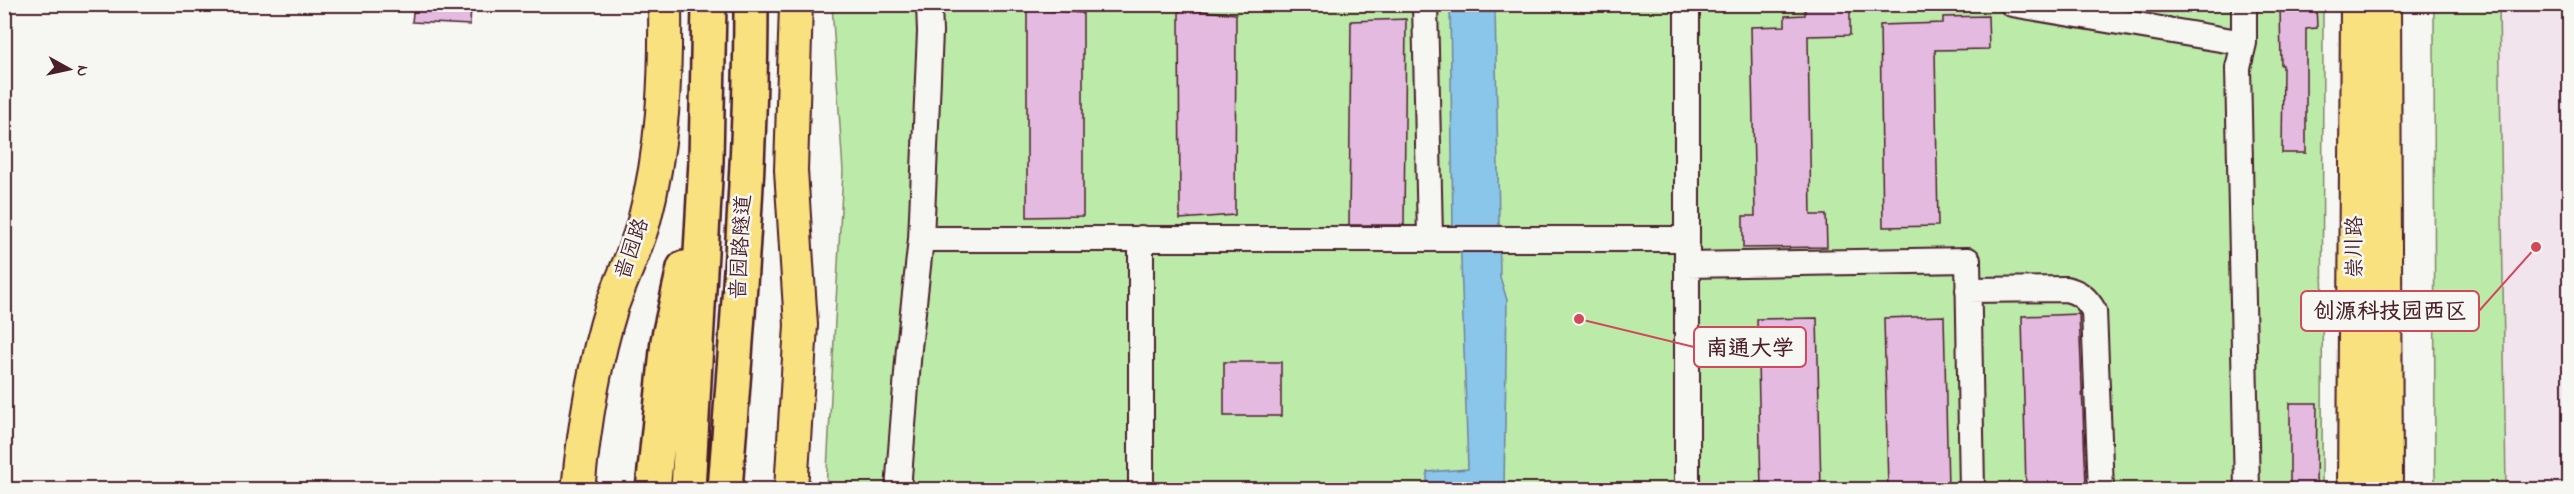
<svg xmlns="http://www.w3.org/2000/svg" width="2574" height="494" font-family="'Indie Flower','LXGW WenKai TC',sans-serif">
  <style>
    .built { fill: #f1e4ed }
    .green { fill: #bceba9; stroke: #83856a; stroke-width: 1.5 }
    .water { fill: #8ac5ea; stroke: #70839e; stroke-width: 1.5 }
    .building { fill: #e4bae1; stroke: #4a1f2b; stroke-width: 1.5 }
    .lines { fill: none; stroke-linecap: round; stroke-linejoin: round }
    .minor-casing { stroke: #4a1f2b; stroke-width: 28 }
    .major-casing { stroke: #4a1f2b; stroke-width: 36 }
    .highway-casing { stroke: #4a1f2b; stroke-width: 38 }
    .minor { stroke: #f6f6f2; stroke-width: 24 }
    .major { stroke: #fae180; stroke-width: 32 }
    .highway { stroke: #fae180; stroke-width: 33 }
    .labels { text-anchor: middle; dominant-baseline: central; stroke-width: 5; stroke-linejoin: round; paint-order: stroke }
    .street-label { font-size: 21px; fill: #4a1f2b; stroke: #f6f6f2 }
    .leader { fill: none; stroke: #d1495b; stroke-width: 2 }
    .callout-dot { fill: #d1495b; stroke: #f6f6f2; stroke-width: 2 }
    .callout { fill: #f6f6f2; stroke: #d1495b; stroke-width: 2 }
    .callout-label { font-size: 22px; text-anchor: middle; font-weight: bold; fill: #4a1f2b }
  </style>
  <rect width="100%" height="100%" fill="#f6f6f2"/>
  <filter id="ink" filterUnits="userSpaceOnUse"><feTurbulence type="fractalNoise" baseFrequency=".0167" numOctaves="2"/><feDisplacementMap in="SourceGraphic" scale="12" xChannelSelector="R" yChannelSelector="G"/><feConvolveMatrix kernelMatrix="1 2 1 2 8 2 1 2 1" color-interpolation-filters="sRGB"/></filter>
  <g filter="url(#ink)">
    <path class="built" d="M 2499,5 L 2569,5 L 2569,489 L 2506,489 Z"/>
    <path class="green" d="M 832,5 L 2323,5 L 2322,489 L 826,490 L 843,171 Z
      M 2434,5 L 2499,5 L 2506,489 L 2435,489 Z"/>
    <path class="water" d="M 1450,5 L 1495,5 L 1500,277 L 1507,300 L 1504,489 L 1427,490 L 1427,472 L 1468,469 L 1460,231 L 1453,231 Z"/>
    <path class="building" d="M 414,4 L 471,4 L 470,25 L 412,22 Z
      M 1805,4 L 1850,4 L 1850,35 L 1808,36 L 1811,215 L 1826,215 L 1827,247 L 1743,248 L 1743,216 L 1755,216 L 1751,27 L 1785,26 L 1785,16 L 1805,15 Z
      M 2280,4 L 2316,4 L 2317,28 L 2306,29 L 2306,153 L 2282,153 L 2283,65 L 2281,65 Z
      M 1027,9 L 1083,13 L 1083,216 L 1027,217 Z
      M 1179,9 L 1236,14 L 1235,215 L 1180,219 Z
      M 1988,16 L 1989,49 L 1935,50 L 1938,226 L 1883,227 L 1880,25 L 1943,23 L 1943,17 Z
      M 1406,19 L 1404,225 L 1349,225 L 1351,21 Z
      M 2079,314 L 2086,485 L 2080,485 L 2080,489 L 2026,489 L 2022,316 Z
      M 1944,316 L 1948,488 L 1888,489 L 1884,318 Z
      M 1817,318 L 1821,489 L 1761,489 L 1757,319 Z
      M 1224,362 L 1281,362 L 1281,416 L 1224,416 Z
      M 2290,403 L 2317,403 L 2316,489 L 2290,489 Z"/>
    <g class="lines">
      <g class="minor-casing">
        <path id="minor" d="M 1425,4 L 1430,238
          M 2012,4 L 2244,43
          M 2244,4 L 2244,43 L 2238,68 L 2247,490
          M 1141,238 L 1141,490
          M 921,239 L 1687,239
          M 1687,265 L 1968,260 L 1972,490
          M 1968,290 L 2066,289 C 2080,292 2087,299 2094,311 L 2101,490
          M 898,490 L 909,348 L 921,239 L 930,32 L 929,4
          M 1687,490 L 1687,4"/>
      </g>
      <g class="major-casing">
        <path id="major" d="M 2384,4 L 2386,490
          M 578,490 C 584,428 593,366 612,306 C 622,278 636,250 644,221 C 663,150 666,77 665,4
          M 791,490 L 801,325 L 791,170 L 796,4
          M 2354,490 L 2357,4"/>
      </g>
      <g class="highway-casing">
        <path id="highway" d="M 653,490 L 668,341 L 684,268
          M 688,490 L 706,161 L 709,4
          M 725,490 C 737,328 751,166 751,4"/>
      </g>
      <use href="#minor" class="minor"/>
      <use href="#major" class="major"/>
      <use href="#highway" class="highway"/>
    </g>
  </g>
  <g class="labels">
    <g class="street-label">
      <text transform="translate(742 247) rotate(-87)">啬园路隧道</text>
      <text transform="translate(2356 247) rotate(-90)">崇川路</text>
      <text transform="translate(633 249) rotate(-71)">啬园路</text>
    </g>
  </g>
  <path class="leader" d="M2536 247L2479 311M1579 319L1694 347"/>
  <g class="callout-dot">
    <circle cx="2536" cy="247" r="6"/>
    <circle cx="1579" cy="319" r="6"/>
  </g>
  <g class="callout">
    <rect x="2301" y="291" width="178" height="40" rx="6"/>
    <rect x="1694" y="327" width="112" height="40" rx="6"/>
  </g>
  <g class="callout-label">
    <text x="2390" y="318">创源科技园西区</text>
    <text x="1750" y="355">南通大学</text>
  </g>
  <rect width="2574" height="494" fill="none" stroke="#f6f6f2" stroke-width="24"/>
  <rect x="12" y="12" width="2550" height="470" fill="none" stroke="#4a1f2b" stroke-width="2" filter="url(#ink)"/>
  <g transform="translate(69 69) rotate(98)" stroke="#f6f6f2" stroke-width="4.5" paint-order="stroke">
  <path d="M0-4.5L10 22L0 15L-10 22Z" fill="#4a1f2b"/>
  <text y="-9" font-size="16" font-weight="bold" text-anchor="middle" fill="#4a1f2b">N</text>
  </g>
</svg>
